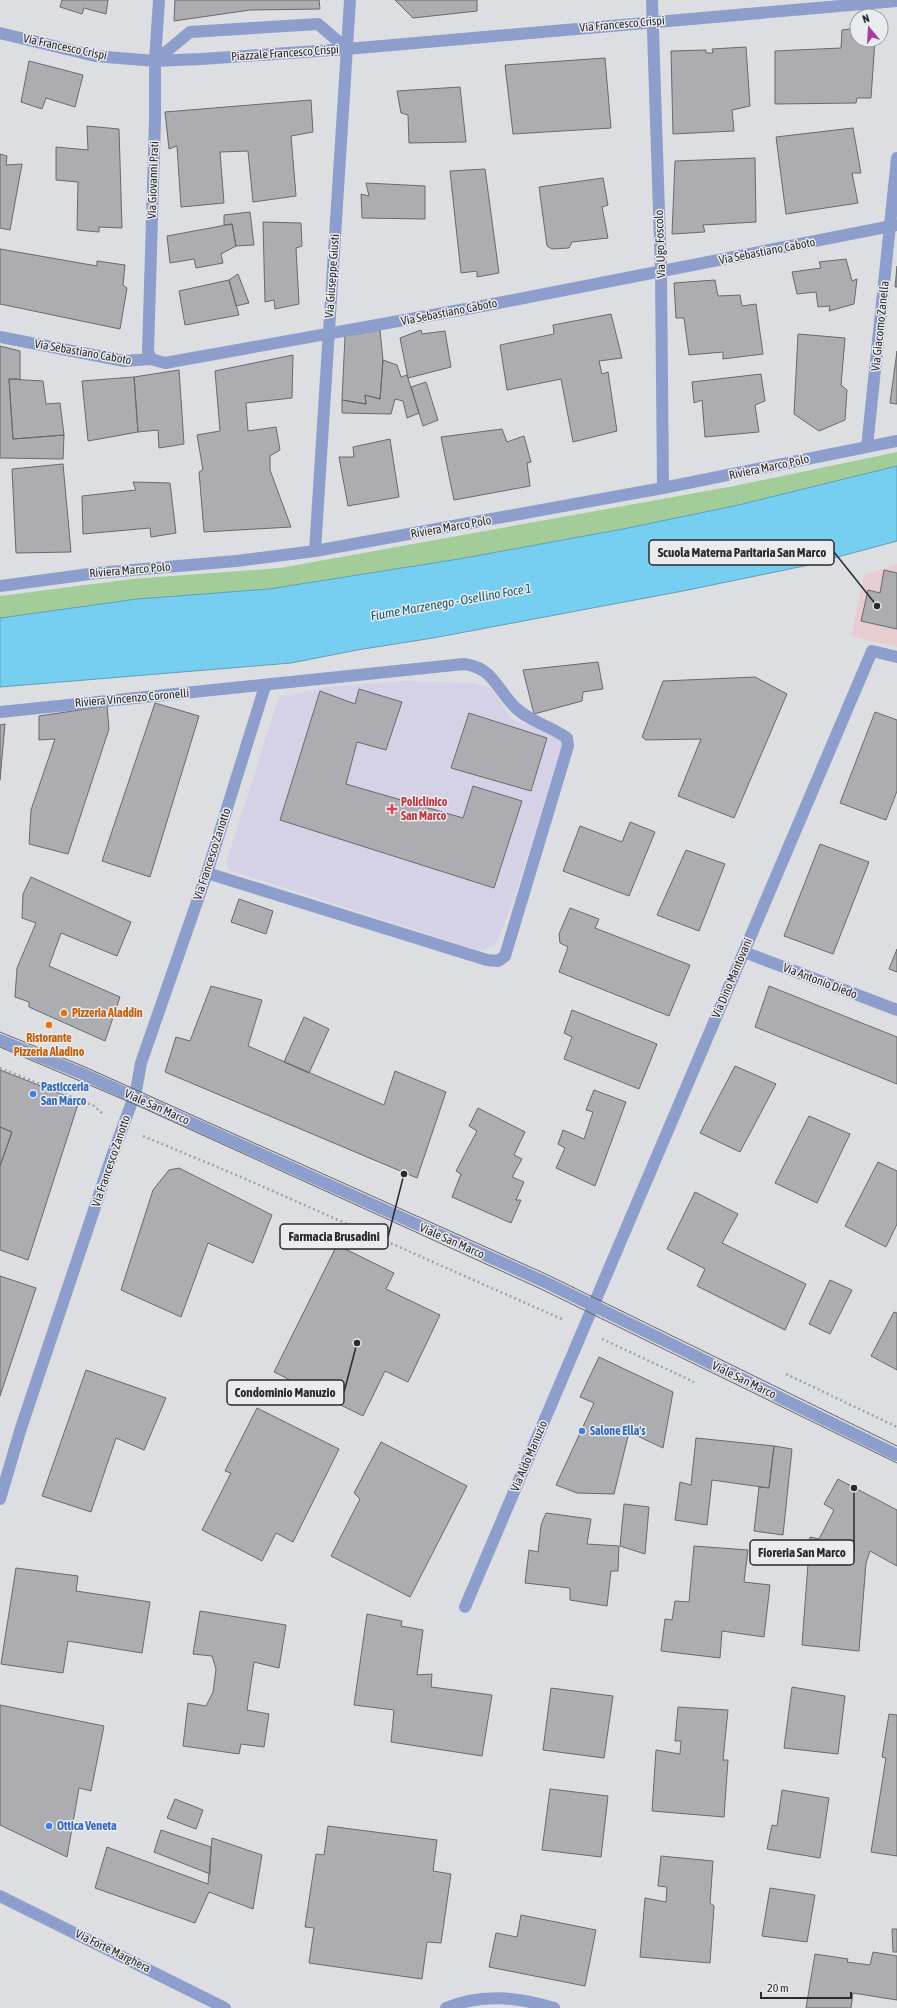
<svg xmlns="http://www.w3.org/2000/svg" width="897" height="2008" font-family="'Asap Condensed',sans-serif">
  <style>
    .education { fill: #e7cdd2 }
    .medical { fill: #d5d1e7 }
    .green { fill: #a2cd99 }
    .water { fill: #76cff1; stroke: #5f9eb6 }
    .building { fill: #adadb1; stroke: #68696c }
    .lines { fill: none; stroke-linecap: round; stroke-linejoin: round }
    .path { stroke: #a1a2a5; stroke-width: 2.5; stroke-dasharray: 2 3; stroke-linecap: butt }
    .minor { stroke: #8e9ecc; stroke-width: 12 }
    .tram { stroke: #636366; stroke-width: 1 }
    .health-dot { fill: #e0444e; stroke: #eaebef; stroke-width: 1.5 }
    .food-dot { fill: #e8710a; stroke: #eaebef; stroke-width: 1.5 }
    .shop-dot { fill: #3f7fe0; stroke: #eaebef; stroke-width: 1.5 }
    .labels { text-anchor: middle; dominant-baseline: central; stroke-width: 3; stroke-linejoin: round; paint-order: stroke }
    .street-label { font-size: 12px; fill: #2a2a2c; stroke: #eaebef }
    .health-label { font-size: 12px; font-weight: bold; fill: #be3a42; stroke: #eaebef; text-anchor: start }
    .food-label { font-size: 12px; font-weight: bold; fill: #c56008; stroke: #eaebef; text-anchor: start }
    .shop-label { font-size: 12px; font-weight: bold; fill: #366cbe; stroke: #eaebef; text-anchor: start }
    .water-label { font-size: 13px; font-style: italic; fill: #145c73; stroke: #eaebef }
    .leader { fill: none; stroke: #2a2a2c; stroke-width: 1.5 }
    .callout-dot { fill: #2a2a2c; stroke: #eaebef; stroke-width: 1.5 }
    .callout { fill: #eaebef; stroke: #2a2a2c; stroke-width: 1.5 }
    .callout-label { font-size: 13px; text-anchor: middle; font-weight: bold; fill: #2a2a2c }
  </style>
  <rect width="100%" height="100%" fill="#dddee2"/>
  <path class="education" d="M 897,564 L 897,647 L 851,636 L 864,575 Z"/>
  <path class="medical" d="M 403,681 L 473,683 L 491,688 L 511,719 L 557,735 L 563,742 L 514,899 L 496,944 L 481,951 L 229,870 L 226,863 L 279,697 L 328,687 Z"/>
  <path class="green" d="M 897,452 L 897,466 L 734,506 L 623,529 L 459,559 L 269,589 L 137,599 L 0,618 L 0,596 L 132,579 L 280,568 L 734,486 Z"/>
  <path class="water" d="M 897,466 L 897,541 L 804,566 L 688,590 L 433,638 L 357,650 L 291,663 L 0,687 L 0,618 L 137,599 L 269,589 L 459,559 L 623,529 L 734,506 Z"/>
  <path class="building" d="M 62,0 L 108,0 L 106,14 L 84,8 L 82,14 L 60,7 Z
    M 175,0 L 319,0 L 320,9 L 250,10 L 174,21 Z
    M 395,0 L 477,0 L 477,11 L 413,18 Z
    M 857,28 L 857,40 L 875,40 L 871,98 L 857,98 L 856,103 L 775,104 L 775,51 L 841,48 L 842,30 Z
    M 746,47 L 750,106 L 732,110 L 734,131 L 673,134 L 671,51 L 706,50 L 706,53 L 713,53 L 712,49 Z
    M 605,58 L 611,128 L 513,134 L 505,65 Z
    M 29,61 L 83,75 L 75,107 L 46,98 L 42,109 L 21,102 Z
    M 460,87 L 466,142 L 409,143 L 408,115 L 401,113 L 397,91 Z
    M 311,100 L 313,132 L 291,136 L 296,196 L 253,202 L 248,151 L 220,152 L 224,203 L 181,207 L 177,146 L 169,149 L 165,112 Z
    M 87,126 L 119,129 L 122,228 L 99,227 L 99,232 L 77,230 L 78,182 L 56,180 L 56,147 L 88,150 Z
    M 853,128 L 861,173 L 852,173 L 858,203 L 786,214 L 776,137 Z
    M 0,154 L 7,156 L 6,165 L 22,164 L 10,230 L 0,228 Z
    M 755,158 L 756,222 L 703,225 L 705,232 L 672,234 L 675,161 Z
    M 485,169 L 499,273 L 477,277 L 477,271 L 461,273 L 450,171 Z
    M 603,178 L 608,205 L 602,207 L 608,238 L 572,242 L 569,248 L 552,249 L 547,246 L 539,187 Z
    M 366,183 L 425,186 L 425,219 L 362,218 L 361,194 L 369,196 Z
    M 250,212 L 254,245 L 236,246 L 232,224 L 224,225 L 224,215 Z
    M 263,222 L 301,223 L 302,246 L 296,248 L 299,304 L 275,309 L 274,300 L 265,302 Z
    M 232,224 L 236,246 L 221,254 L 223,263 L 196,268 L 194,259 L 170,263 L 167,236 Z
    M 0,249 L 97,266 L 97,261 L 125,265 L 123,285 L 127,288 L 120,329 L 0,304 Z
    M 846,259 L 852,281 L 857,279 L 854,304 L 829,311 L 830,306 L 818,307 L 816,292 L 797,294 L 792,272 L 821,268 L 819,262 Z
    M 897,266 L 897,287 L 895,287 Z
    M 238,274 L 249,303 L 236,306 L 229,280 Z
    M 229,280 L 239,315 L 185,325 L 179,291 Z
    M 715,280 L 718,296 L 740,295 L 742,306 L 756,304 L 763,354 L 723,359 L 723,352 L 689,355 L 684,318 L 676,318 L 674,283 Z
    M 611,314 L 622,358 L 599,361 L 602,374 L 608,372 L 617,431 L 573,442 L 561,379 L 507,390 L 500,345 L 554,334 L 553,325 Z
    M 380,330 L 383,360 L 380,399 L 365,395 L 366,404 L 342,400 L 345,336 Z
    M 421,330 L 422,334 L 445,331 L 451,367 L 408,378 L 400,338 Z
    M 798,334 L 845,338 L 841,385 L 847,390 L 845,420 L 819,431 L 794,414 Z
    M 0,346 L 20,351 L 20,379 L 9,379 L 13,439 L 64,435 L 63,459 L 0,458 Z
    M 897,351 L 897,404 L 890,403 Z
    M 293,355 L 292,398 L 246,403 L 248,431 L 276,427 L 280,450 L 270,456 L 270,470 L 291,527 L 204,532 L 199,472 L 203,470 L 197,435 L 220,431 L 215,371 Z
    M 383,360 L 397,365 L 401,377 L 407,375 L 419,413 L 407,418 L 403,401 L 395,399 L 391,414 L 342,413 L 342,400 L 366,404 L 365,395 L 380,399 Z
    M 179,370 L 184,444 L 159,448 L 158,430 L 138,432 L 134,377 Z
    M 761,374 L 765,401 L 755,405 L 759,432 L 705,437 L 702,400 L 694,403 L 692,382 Z
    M 134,377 L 138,432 L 88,441 L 82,381 Z
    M 9,379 L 43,381 L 46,404 L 60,403 L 64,435 L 13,439 Z
    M 426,382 L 438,420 L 423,426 L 411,387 Z
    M 502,429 L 507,442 L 524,436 L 531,462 L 527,463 L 530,486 L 454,500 L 441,437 Z
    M 390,439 L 399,497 L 348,506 L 339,457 L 354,457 L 353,447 Z
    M 63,464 L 71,552 L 16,553 L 12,469 Z
    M 133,482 L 170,483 L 176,533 L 151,537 L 150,528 L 83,534 L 82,496 L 136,490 Z
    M 884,570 L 897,573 L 897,629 L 861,621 L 868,590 L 880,593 Z
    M 598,662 L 603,689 L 583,692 L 582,701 L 534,714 L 523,670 Z
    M 755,677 L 787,694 L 734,818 L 678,796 L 701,739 L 646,740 L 642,737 L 663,681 Z
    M 359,689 L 402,702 L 386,750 L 357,742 L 346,784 L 463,818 L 473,786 L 522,801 L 494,888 L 280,820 L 320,691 L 355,704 Z
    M 155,703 L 199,716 L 150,877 L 102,861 Z
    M 107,706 L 109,729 L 68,854 L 29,844 L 31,810 L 55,739 L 39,740 L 39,716 Z
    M 875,712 L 897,720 L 897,791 L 886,820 L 840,803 Z
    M 469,713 L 547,738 L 531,791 L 451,768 Z
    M 5,724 L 0,780 L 0,725 Z
    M 630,822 L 655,832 L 629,896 L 563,871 L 580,826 L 622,842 Z
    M 820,844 L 869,862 L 833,954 L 784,936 Z
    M 686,850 L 725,864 L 699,931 L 657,915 Z
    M 31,877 L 131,922 L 117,956 L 61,933 L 49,966 L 120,997 L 105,1041 L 29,1007 L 29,1002 L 15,997 L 17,968 L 36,923 L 22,918 L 23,894 Z
    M 239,899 L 273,911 L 266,934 L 231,922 Z
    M 570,908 L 599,919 L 595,928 L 690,965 L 669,1016 L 559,972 L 568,947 L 560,943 L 559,934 Z
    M 897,949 L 897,972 L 889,969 Z
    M 211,986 L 262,1000 L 248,1046 L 384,1105 L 395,1071 L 446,1092 L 417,1178 L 165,1072 L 176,1037 L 190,1041 Z
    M 769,986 L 897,1037 L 897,1084 L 755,1027 Z
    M 572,1010 L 657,1044 L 639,1089 L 564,1059 L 572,1037 L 564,1033 Z
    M 304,1017 L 329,1029 L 309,1073 L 284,1062 Z
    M 735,1066 L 776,1084 L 740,1152 L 700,1133 Z
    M 0,1070 L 79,1101 L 28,1260 L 0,1250 L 0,1166 L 12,1132 L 0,1127 Z
    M 594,1090 L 626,1102 L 595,1186 L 556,1168 L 565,1148 L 558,1144 L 563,1130 L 584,1139 L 593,1112 L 586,1110 Z
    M 478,1108 L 525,1132 L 514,1155 L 522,1159 L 512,1177 L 524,1182 L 516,1200 L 521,1200 L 511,1223 L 452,1197 L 461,1174 L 456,1171 L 477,1131 L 469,1126 Z
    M 809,1116 L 850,1134 L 817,1203 L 775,1183 Z
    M 0,1127 L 12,1132 L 0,1166 Z
    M 878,1162 L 897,1171 L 897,1224 L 886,1247 L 845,1226 Z
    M 179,1168 L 272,1215 L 253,1263 L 208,1243 L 181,1317 L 121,1290 L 153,1190 L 169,1170 Z
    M 695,1192 L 738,1214 L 722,1243 L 806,1284 L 785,1330 L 697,1286 L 705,1269 L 667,1249 Z
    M 337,1245 L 394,1273 L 386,1289 L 440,1315 L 408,1382 L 385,1371 L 363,1416 L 274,1372 Z
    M 0,1276 L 36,1288 L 0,1396 Z
    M 830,1280 L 852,1290 L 830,1334 L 809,1324 Z
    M 894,1312 L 897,1313 L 897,1370 L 871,1356 Z
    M 599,1357 L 673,1392 L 663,1448 L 629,1432 L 614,1494 L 577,1493 L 556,1485 L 594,1403 L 580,1397 Z
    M 86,1370 L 166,1398 L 144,1450 L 116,1438 L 91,1512 L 42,1496 Z
    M 257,1408 L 339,1449 L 293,1542 L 276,1533 L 262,1561 L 202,1530 L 231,1473 L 225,1471 Z
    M 696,1438 L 774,1446 L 769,1488 L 712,1480 L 707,1525 L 675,1520 L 680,1482 L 691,1485 Z
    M 381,1442 L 467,1486 L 410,1597 L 331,1556 L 360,1499 L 354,1493 Z
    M 774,1446 L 792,1449 L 783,1535 L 754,1531 L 759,1487 L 769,1488 Z
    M 838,1479 L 897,1510 L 897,1566 L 870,1551 L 866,1563 L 859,1651 L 802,1645 L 810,1537 L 819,1539 L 834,1510 L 824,1504 Z
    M 624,1504 L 649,1507 L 645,1554 L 620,1546 Z
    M 546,1513 L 591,1519 L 587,1544 L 619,1546 L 618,1571 L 611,1571 L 607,1606 L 570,1600 L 570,1588 L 525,1583 L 529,1550 L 538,1552 L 541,1525 Z
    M 694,1546 L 748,1550 L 744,1582 L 770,1585 L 764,1637 L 722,1631 L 720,1658 L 661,1651 L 665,1619 L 672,1620 L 675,1601 L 689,1602 Z
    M 16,1568 L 78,1576 L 76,1591 L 150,1602 L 142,1653 L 68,1641 L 63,1673 L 1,1664 Z
    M 200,1611 L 286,1625 L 279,1668 L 254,1662 L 247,1710 L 269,1714 L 264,1747 L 241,1744 L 239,1754 L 183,1746 L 188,1703 L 206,1706 L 213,1692 L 216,1669 L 212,1656 L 193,1654 Z
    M 367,1614 L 402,1621 L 401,1626 L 423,1630 L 417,1675 L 432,1674 L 431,1687 L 492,1695 L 482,1756 L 391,1742 L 394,1710 L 354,1705 Z
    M 792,1687 L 845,1696 L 838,1754 L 784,1748 Z
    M 551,1688 L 613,1696 L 604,1758 L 543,1750 Z
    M 0,1705 L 104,1726 L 91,1791 L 79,1788 L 67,1857 L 0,1825 Z
    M 678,1707 L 728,1710 L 723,1760 L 728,1760 L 724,1817 L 652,1811 L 656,1750 L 680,1754 L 681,1741 L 675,1741 Z
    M 889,1714 L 897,1715 L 897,1856 L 871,1852 L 886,1758 L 882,1757 Z
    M 550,1789 L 608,1796 L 601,1857 L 542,1850 Z
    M 782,1790 L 829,1798 L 820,1858 L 767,1849 L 772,1825 L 777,1826 Z
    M 175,1799 L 203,1810 L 196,1829 L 167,1818 Z
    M 328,1826 L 437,1840 L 433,1871 L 451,1874 L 441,1943 L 427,1942 L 422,1979 L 309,1963 L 314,1928 L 305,1927 L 316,1854 L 324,1855 Z
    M 161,1830 L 211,1847 L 210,1874 L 154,1852 Z
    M 212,1838 L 262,1855 L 253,1909 L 209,1892 L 195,1923 L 95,1888 L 107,1847 L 208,1884 Z
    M 661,1856 L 713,1861 L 710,1903 L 714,1906 L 710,1963 L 640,1957 L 645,1898 L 666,1902 L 667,1887 L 658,1886 Z
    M 770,1888 L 815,1895 L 807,1942 L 762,1936 Z
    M 521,1915 L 596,1930 L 585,1986 L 489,1967 L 496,1933 L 517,1937 Z
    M 892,1929 L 897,1929 L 897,1952 L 893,1952 Z
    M 873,1952 L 897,1956 L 897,2000 L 853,1993 L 851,2008 L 806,2008 L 815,1954 L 848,1959 L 847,1962 L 870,1965 Z"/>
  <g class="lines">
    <path class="path" d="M 0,1068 L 94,1106 L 104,1115
      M 143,1136 L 241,1177 L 564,1320
      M 602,1339 L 694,1382
      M 786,1374 L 897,1427"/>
    <path class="minor" d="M 652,0 L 661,272 L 663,488
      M 0,33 L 95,56 L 155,61 L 201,59 L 347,49 L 897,1
      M 155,61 L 190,32 L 318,24 L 347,49
      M 0,337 L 124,361 L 151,359 L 165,363 L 488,305 L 897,225
      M 151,359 L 148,351 L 155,120 L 155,61 L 159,0
      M 867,447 L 897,158
      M 315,551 L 350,0
      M 0,586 L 97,573 L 236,561 L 315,551 L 663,488 L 897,441
      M 0,712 L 464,664 C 494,668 496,689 516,708 C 530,722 551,726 567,738 L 568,746 L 505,956 L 498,961 L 487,960 L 207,873
      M 744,952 L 897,1010
      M 0,1040 L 83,1074 L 545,1282 L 897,1455
      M 0,1499 L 21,1428 L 112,1156 L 136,1091 L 141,1063 L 207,873 L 265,686
      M 465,1607 L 872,651 L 897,657
      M 0,1896 L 225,2008
      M 446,2008 C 482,1993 518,1997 554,2008"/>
    <path class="tram" d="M 0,1032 L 85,1067 L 548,1275 L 897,1446
      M 0,1047 L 132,1103 L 541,1289 L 897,1463"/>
  </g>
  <path class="health-dot" d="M390 803h4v4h4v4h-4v4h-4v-4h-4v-4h4z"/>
  <g class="food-dot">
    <circle cx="64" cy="1013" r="4"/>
    <circle cx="49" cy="1025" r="4"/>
  </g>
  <g class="shop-dot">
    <circle cx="33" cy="1094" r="4"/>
    <circle cx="582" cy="1431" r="4"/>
    <circle cx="49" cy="1826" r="4"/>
  </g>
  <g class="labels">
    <g class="street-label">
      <text transform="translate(622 24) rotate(-5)">Via Francesco Crispi</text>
      <text transform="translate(65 47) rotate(12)">Via Francesco Crispi</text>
      <text transform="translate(285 53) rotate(-4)">Piazzale Francesco Crispi</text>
      <text transform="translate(153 180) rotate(-88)">Via Giovanni Prati</text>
      <text transform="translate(660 244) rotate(-92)">Via Ugo Foscolo</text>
      <text transform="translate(767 251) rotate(-11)">Via Sebastiano Caboto</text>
      <text transform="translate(332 276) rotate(-86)">Via Giuseppe Giusti</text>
      <text transform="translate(449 312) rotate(-11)">Via Sebastiano Caboto</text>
      <text transform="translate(880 326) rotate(-84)">Via Giacomo Zanella</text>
      <text transform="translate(83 352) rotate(10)">Via Sebastiano Caboto</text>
      <text transform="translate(769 467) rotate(-12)">Riviera Marco Polo</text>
      <text transform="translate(451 527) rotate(-10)">Riviera Marco Polo</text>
      <text transform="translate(130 570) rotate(-5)">Riviera Marco Polo</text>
      <text transform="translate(132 698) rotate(-5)">Riviera Vincenzo Coronelli</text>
      <text transform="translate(212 854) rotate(-72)">Via Francesco Zanotto</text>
      <text transform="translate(732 978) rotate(-67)">Via Dino Mantovani</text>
      <text transform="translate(820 981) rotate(21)">Via Antonio Diedo</text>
      <text transform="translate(157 1107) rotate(24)">Viale San Marco</text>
      <text transform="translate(111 1161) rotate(-71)">Via Francesco Zanotto</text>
      <text transform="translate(452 1241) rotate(24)">Viale San Marco</text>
      <text transform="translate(744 1380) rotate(26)">Viale San Marco</text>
      <text transform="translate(529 1456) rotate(-67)">Via Aldo Manuzio</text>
      <text transform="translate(113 1951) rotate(26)">Via Forte Marghera</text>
    </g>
    <g class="health-label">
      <text x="401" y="802">Policlinico<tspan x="401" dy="14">San Marco</tspan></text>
    </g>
    <g class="food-label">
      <text x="72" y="1013">Pizzeria Aladdin</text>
      <text x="49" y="1038" text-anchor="middle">Ristorante<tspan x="49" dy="14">Pizzeria Aladino</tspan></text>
    </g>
    <g class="shop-label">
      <text x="41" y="1087">Pasticceria<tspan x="41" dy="14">San Marco</tspan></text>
      <text x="590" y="1431">Salone Ella's</text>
      <text x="57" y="1826">Ottica Veneta</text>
    </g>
    <g class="water-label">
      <text transform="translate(451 602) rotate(-10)">Fiume Marzenego - Osellino Foce 1</text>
    </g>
  </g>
  <path class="leader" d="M877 606L834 552M404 1174L388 1237M357 1343L344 1392M854 1488L854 1553"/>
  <g class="callout-dot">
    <circle cx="877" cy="606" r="4"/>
    <circle cx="404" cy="1174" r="4"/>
    <circle cx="357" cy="1343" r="4"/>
    <circle cx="854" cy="1488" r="4"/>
  </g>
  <g class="callout">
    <rect x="649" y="540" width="185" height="25" rx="4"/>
    <rect x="280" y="1224" width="108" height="25" rx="4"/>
    <rect x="227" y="1380" width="117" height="25" rx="4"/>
    <rect x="750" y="1540" width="104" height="25" rx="4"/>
  </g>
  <g class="callout-label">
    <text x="742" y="557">Scuola Materna Paritaria San Marco</text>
    <text x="334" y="1241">Farmacia Brusadini</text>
    <text x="285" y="1397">Condominio Manuzio</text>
    <text x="802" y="1557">Fioreria San Marco</text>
  </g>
  <g transform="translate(869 28) rotate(342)"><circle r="19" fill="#eaebef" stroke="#9d9ea1"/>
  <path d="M0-3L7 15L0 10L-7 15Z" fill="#a73fa2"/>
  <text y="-6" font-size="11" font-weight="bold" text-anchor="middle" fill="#2a2a2c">N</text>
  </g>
  <path d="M761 1992v6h90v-6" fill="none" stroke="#2a2a2c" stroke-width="2"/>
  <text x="767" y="1992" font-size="12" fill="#2a2a2c" stroke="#eaebef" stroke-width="3" paint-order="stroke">20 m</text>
</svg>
